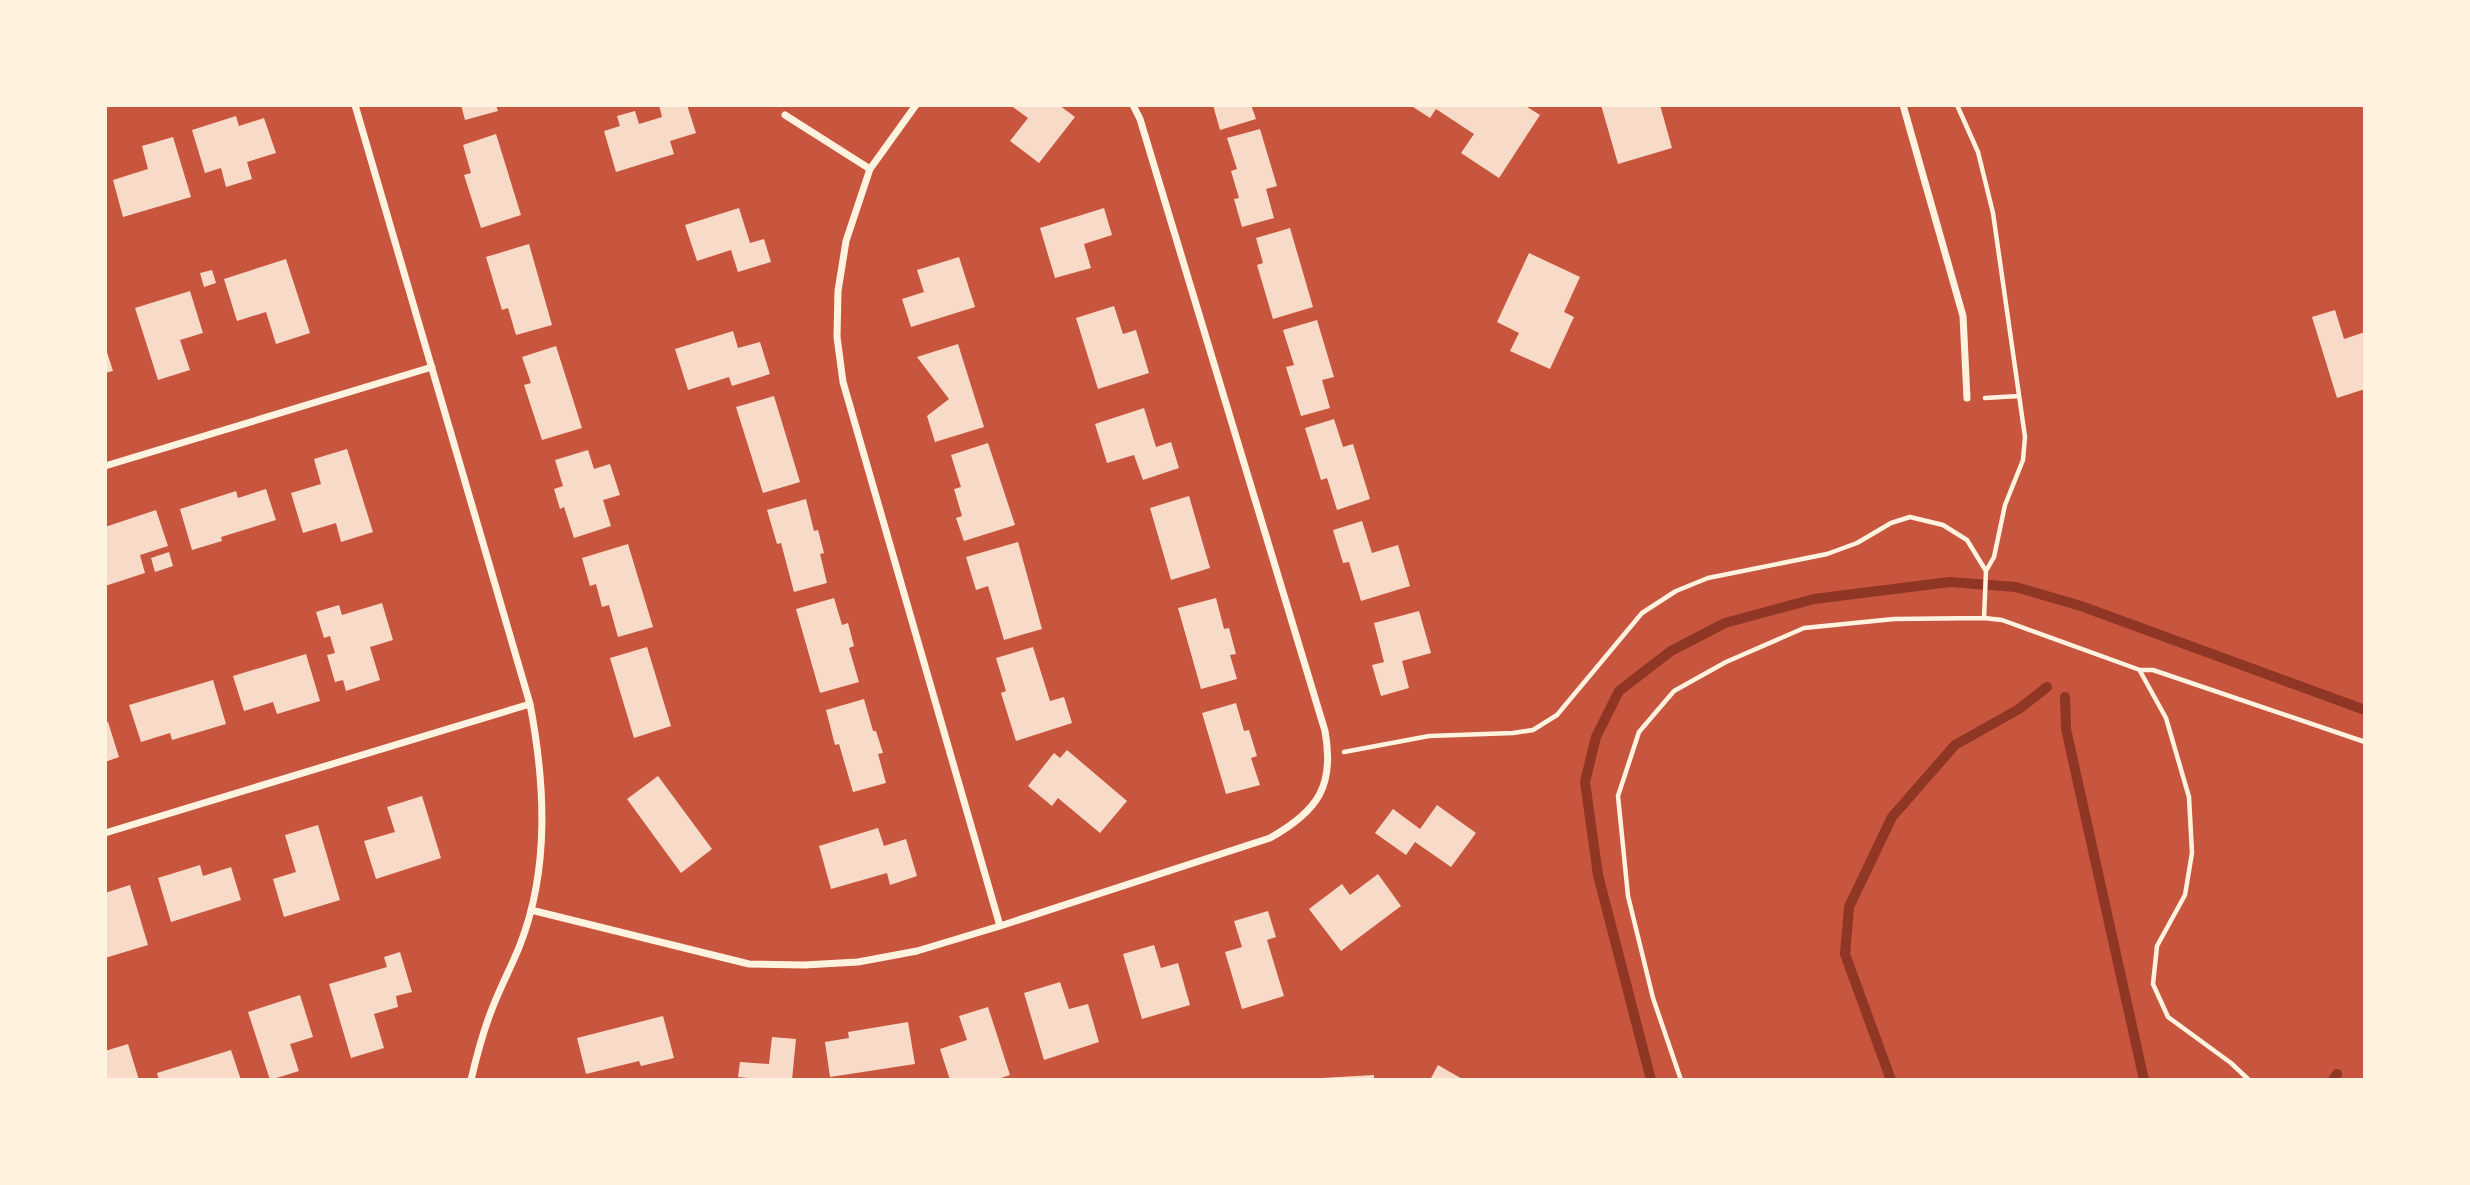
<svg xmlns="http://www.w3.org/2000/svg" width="2470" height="1185" font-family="'Alegreya Sans',sans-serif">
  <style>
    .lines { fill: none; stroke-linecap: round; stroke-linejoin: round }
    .stream { stroke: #8f3625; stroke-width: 10 }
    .building { fill: #f7dbc8 }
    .path { stroke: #fff3e0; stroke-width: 4.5 }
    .minor { stroke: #fff3e0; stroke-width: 7 }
  </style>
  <rect width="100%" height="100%" fill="#c8553d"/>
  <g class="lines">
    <path class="stream" d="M 2065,697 L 2066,729 L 2144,1080
      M 1651,1080 L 1598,875 L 1585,782 L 1596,737 L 1619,691 L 1671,651 L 1725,623 L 1814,599 L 1950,582 L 2016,587 L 2081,606 L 2365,710
      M 1891,1080 L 1845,954 L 1849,907 L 1892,817 L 1955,745 L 2019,709 L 2047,687
      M 2333,1080 L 2337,1074"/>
  </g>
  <path class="building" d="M 461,105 L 496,105 L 498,111 L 465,120 Z
    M 659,105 L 687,105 L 696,133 L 670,141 L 674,154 L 616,172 L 604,131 L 620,126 L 617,116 L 635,111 L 639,124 L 662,117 Z
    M 1010,105 L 1059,105 L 1075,117 L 1039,163 L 1010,141 L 1028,118 Z
    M 1213,105 L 1251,105 L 1256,119 L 1220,130 Z
    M 1410,105 L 1524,105 L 1540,115 L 1499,178 L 1461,153 L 1474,134 L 1436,109 L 1430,118 Z
    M 1601,105 L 1660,105 L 1672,148 L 1618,164 Z
    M 236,116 L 239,126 L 264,118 L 276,153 L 247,162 L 252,179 L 226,187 L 221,168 L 205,173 L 192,130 Z
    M 1260,129 L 1277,186 L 1266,189 L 1274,218 L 1242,227 L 1234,199 L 1239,198 L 1231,171 L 1237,169 L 1227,138 Z
    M 496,134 L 521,215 L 481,228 L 464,175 L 471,173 L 463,145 Z
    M 173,137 L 191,197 L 123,217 L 113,180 L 148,169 L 142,146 Z
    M 739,208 L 750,243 L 764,239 L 771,262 L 738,272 L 731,250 L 697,261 L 685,225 Z
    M 1104,208 L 1112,235 L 1084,244 L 1091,268 L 1055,278 L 1040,228 Z
    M 1290,228 L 1313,307 L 1273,319 L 1257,265 L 1263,263 L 1256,238 Z
    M 529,244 L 552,325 L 516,335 L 508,308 L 502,310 L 486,257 Z
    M 1529,253 L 1580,277 L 1564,312 L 1574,317 L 1550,369 L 1510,351 L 1519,333 L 1497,322 Z
    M 959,257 L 975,307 L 911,327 L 902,299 L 924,292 L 917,270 Z
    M 286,259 L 310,333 L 276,344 L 266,312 L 237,321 L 224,279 Z
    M 212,270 L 216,283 L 204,287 L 200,273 Z
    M 190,291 L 203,333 L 180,340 L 190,370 L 158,380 L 135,308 Z
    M 1114,306 L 1123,334 L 1136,330 L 1149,373 L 1098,389 L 1076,318 Z
    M 2335,310 L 2344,339 L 2365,332 L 2365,389 L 2337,398 L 2312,317 Z
    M 1317,320 L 1334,377 L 1322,380 L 1330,408 L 1301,416 L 1286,367 L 1294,365 L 1283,330 Z
    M 733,331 L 738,348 L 760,342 L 770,374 L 732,386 L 729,377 L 688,390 L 675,349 Z
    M 958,344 L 984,427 L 935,442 L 927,416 L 949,399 L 917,357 Z
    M 105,346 L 113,371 L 105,373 Z
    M 556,346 L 582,428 L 542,440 L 524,385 L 531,383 L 522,357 Z
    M 774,396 L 800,482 L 763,493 L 736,407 Z
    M 1144,408 L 1156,447 L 1171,442 L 1179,468 L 1143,480 L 1134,455 L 1107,463 L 1095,424 Z
    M 1334,419 L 1343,447 L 1353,444 L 1370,499 L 1337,510 L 1327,478 L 1321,480 L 1305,428 Z
    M 988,443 L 1015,525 L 964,541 L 956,518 L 962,516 L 954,489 L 961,487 L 951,455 Z
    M 347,449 L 373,532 L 341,542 L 336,523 L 303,533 L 291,493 L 321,484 L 314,459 Z
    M 588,450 L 594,469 L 610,464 L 620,495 L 603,500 L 611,526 L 574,538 L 564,507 L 560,509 L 554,489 L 563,486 L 555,460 Z
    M 266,489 L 276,520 L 221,537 L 222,541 L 192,550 L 180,509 L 236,491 L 238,498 Z
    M 1189,496 L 1210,568 L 1171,580 L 1150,508 Z
    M 806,499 L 814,531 L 818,530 L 824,553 L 820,554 L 827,583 L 794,592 L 781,543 L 777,544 L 767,510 Z
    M 156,510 L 168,546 L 140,555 L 145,573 L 105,586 L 105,527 Z
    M 1362,521 L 1372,553 L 1398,545 L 1410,586 L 1361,601 L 1349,562 L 1343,563 L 1333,530 Z
    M 1018,542 L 1042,629 L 1004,640 L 988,586 L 976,590 L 966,557 Z
    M 628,544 L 653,627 L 618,637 L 609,605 L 602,607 L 596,584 L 590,586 L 582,558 Z
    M 169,552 L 173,566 L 155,572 L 151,558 Z
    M 834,598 L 842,625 L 848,623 L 854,646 L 849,648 L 859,682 L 820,693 L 796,609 Z
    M 1216,598 L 1224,629 L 1229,628 L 1236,654 L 1230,655 L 1237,679 L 1201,689 L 1178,608 Z
    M 382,603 L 393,640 L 370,647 L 380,680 L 346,691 L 343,680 L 335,682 L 327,655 L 335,653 L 330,636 L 324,638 L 316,612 L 339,605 L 342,615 Z
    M 1419,611 L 1431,653 L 1402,661 L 1409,688 L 1381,696 L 1372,665 L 1384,662 L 1374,623 Z
    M 647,647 L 671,726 L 634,738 L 610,658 Z
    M 1033,647 L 1050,701 L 1064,697 L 1072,723 L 1016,741 L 1001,693 L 1006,691 L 996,658 Z
    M 306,654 L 320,701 L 277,714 L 273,702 L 244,711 L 233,676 Z
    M 213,680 L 226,724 L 172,740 L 170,733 L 141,742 L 129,705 Z
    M 864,699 L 873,731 L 876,731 L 883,753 L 878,754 L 886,783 L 853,792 L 839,744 L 835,745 L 826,710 Z
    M 1236,703 L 1244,731 L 1249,730 L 1257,756 L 1251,758 L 1260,785 L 1226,794 L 1202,713 Z
    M 108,722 L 119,757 L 105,762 L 105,723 Z
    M 1067,750 L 1127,801 L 1100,833 L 1058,798 L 1052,806 L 1028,786 L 1054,753 L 1060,758 Z
    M 658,776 L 712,849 L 681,873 L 627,799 Z
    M 422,796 L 441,858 L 376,879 L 364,841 L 395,832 L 387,807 Z
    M 1437,805 L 1476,833 L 1451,867 L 1415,842 L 1406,855 L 1375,833 L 1393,809 L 1420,829 Z
    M 318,825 L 340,900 L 284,917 L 273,879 L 296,872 L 285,835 Z
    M 878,828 L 884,846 L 906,839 L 917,876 L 890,885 L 887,873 L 831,889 L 819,846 Z
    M 200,865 L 203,876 L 231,867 L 241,900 L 171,922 L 158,878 Z
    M 1378,874 L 1401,906 L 1341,951 L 1309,909 L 1342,884 L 1350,895 Z
    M 130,885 L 148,945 L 105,958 L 105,893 Z
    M 1268,911 L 1276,937 L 1267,940 L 1284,996 L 1242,1009 L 1225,952 L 1242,947 L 1234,921 Z
    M 1154,945 L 1161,968 L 1178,963 L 1190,1005 L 1142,1019 L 1123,954 Z
    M 400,952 L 412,992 L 396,996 L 398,1007 L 374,1014 L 384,1048 L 351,1058 L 329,984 L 387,967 L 384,957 Z
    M 1060,982 L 1069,1009 L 1088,1004 L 1099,1042 L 1044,1060 L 1024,993 Z
    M 300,995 L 313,1037 L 290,1044 L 299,1071 L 270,1080 L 248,1012 Z
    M 988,1007 L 1010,1075 L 995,1080 L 950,1080 L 940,1049 L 967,1040 L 959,1016 Z
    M 663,1016 L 674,1058 L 641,1066 L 639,1061 L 586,1074 L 577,1038 Z
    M 908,1022 L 915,1064 L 830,1077 L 825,1042 L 849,1038 L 848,1032 Z
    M 772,1037 L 796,1039 L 792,1080 L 748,1080 L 748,1078 L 738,1077 L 740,1062 L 769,1064 Z
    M 128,1044 L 139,1080 L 105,1080 L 105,1051 Z
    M 231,1050 L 241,1080 L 159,1080 L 157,1073 Z
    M 1438,1065 L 1464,1080 L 1430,1080 Z
    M 1374,1075 L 1374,1080 L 1322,1080 L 1322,1078 Z"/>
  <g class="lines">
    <path class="path" d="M 1957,105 L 1978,152 L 1993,213 L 2025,437 L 2023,460 L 2005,505 L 1994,557 L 1986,571 L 1984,618
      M 1985,398 L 2019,396
      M 2140,671 L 2166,718 L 2189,797 L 2192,853 L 2185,895 L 2157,946 L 2153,984 L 2168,1017 L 2231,1063 L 2249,1080
      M 1344,752 L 1429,736 L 1513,733 L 1533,730 L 1557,715 L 1642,613 L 1676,591 L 1708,578 L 1827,554 L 1857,543 L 1891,523 L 1910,517 L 1943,525 L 1967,540 L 1986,571
      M 1681,1080 L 1653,998 L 1628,896 L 1618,796 L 1639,732 L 1674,691 L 1726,662 L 1804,628 L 1894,619 L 1984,618 L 2002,620 L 2140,670 L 2153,670 L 2365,742"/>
    <path class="minor" d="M 355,105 L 530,704 C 545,783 550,868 520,945 C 512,965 502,984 494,1004 C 484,1028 477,1054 471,1080
      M 916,105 L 870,169 L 846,241 L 838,291 L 837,337 L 843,382 L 1000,926
      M 1903,105 L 1963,316 L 1967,398
      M 785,115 L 870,169
      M 105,466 L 432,367
      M 105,833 L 530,704
      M 531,910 L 749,964 L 804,965 L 858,962 L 917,951 L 1000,926 L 1270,838 C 1318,811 1335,786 1325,731 L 1140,119 L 1133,105"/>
  </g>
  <rect width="2470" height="1185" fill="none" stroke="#fff3e0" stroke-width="214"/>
</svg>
